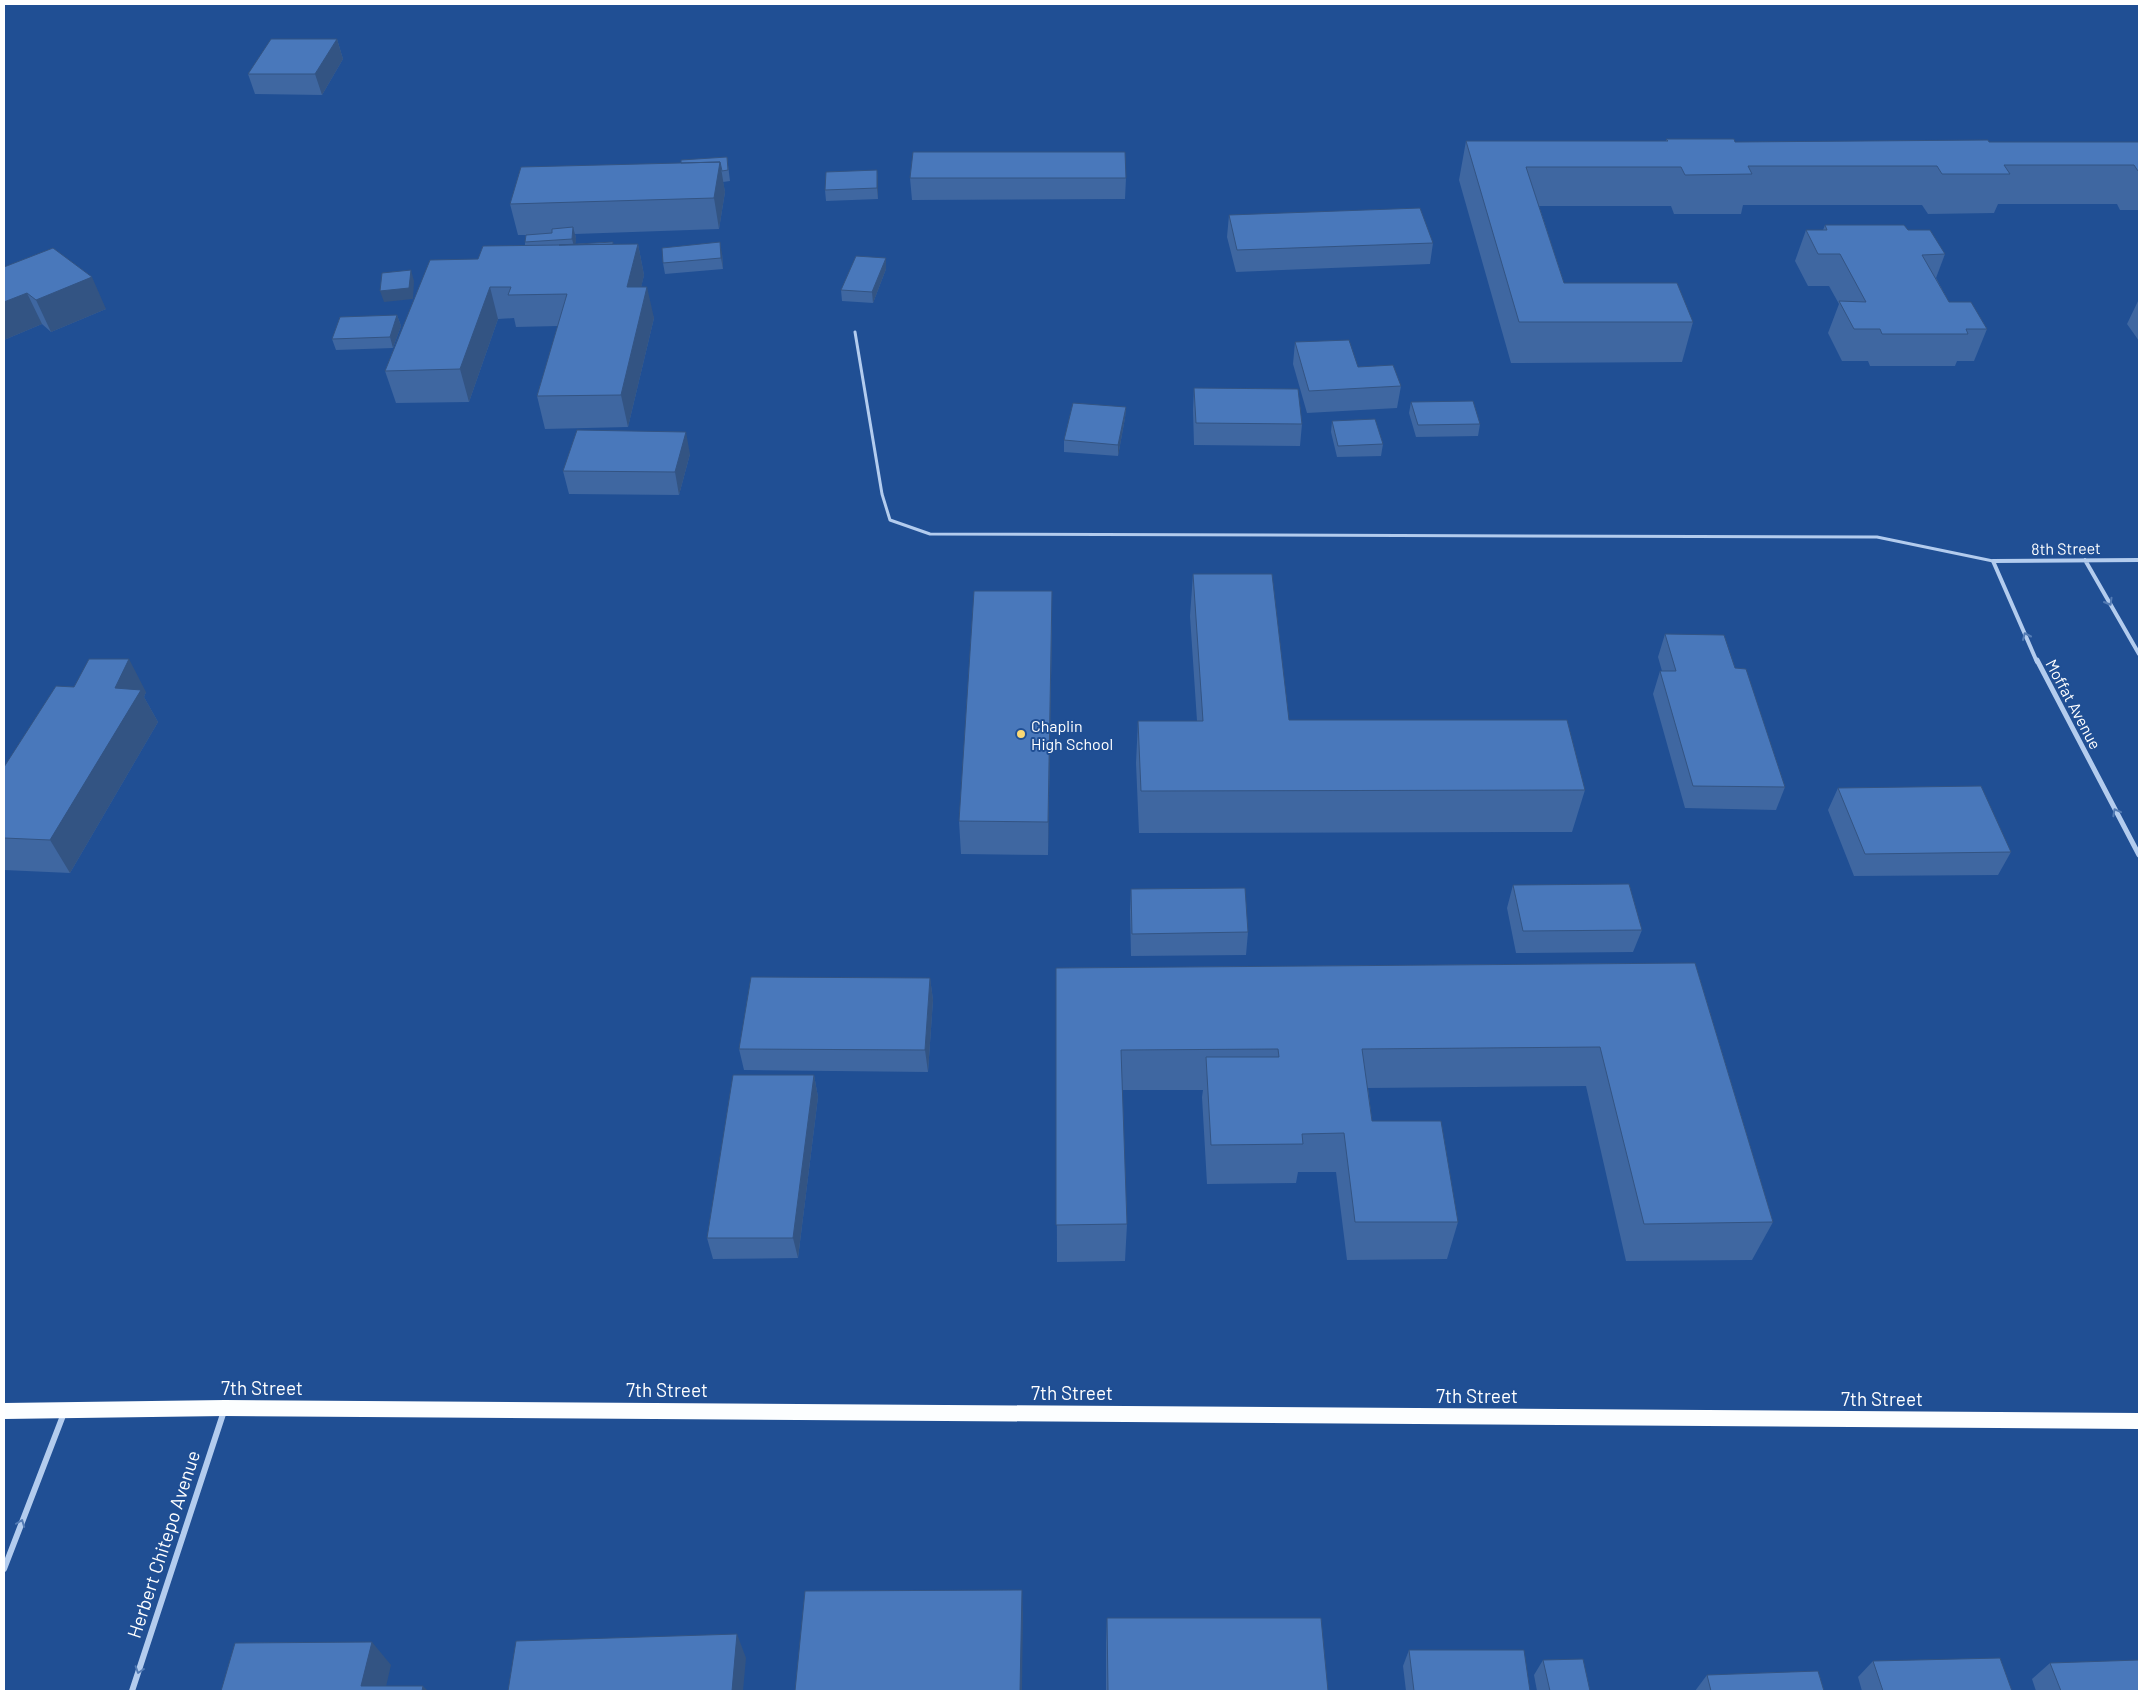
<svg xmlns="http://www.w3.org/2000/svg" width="2143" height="1695" font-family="Barlow,sans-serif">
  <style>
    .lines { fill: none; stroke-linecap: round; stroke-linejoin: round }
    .service { stroke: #b3ccee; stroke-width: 3 }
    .minor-far2 { stroke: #b3ccee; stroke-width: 4 }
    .minor-far1 { stroke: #b3ccee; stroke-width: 5 }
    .minor { stroke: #b3ccee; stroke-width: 6 }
    .trunk { fill: #fcfeff; fill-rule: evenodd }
    .wall { fill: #3f67a1 }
    .shaded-wall { fill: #335483 }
    .building { fill: #4978bb; stroke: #335483 }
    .oneway { stroke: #537bb4 }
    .poi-dot { fill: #fbd874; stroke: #204f94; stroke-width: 2 }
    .labels { text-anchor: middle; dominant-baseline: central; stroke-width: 4; stroke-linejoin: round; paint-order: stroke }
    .street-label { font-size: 16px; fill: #fff; stroke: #204f94 }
    .poi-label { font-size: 16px; fill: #fff; stroke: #204f94; text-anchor: start }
    .near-street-label { font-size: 19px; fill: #fff; stroke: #204f94 }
  </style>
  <rect width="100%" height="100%" fill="#204f94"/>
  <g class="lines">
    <path class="service" d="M 855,332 L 882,494 L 890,520 L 930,534 L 1877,537 L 1993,561"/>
    <path class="minor-far2" d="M 2085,560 L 2139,654
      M 2037,662 L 1993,561 L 2139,560"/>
    <path class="minor-far1" d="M 2037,660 L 2139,855"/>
    <path class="minor" d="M 4,1569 L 64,1413
      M 132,1691 L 224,1411"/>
    <path class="trunk" d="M 225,1400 L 2139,1413 L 2139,1429 L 225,1416 L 4,1419 L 4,1403 Z"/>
  </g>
  <path class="wall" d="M 337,39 L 343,59 L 322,95 L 255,94 L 248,74 Z
    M 1666,139 L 1735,142 L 2139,142 L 2139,210 L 2120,210 L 2117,204 L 1998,204 L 1994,213 L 1928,214 L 1922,205 L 1743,205 L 1741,214 L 1674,214 L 1671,206 L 1539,206 L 1564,283 L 1693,322 L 1682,362 L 1511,363 L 1459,180 L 1466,141 L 1666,141 Z
    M 727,157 L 730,181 L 723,182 L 725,192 L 719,229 L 575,234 L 576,238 L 575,244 L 613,242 L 613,244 L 638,244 L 644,275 L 641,287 L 654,318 L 628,427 L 545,429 L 537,396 L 558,326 L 516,327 L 514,318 L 498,319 L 469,402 L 396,403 L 385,371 L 525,245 L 525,242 L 526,235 L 518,235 L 510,204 L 681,163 Z
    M 877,170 L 878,181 L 878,199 L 826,201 L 825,190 Z
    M 910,178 L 1126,178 L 1125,199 L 912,200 Z
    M 1229,215 L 1433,243 L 1430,264 L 1236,272 L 1227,237 Z
    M 1825,225 L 1908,230 L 1945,254 L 1936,278 L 1949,302 L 1987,329 L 1974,361 L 1957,361 L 1955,366 L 1870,366 L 1868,361 L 1842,361 L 1828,333 L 1839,304 L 1829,286 L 1808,286 L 1795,261 L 1806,230 L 1823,230 Z
    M 722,253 L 723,269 L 665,274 L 663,263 Z
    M 886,258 L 886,269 L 873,303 L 842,301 L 841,290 Z
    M 4,267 L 106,309 L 51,332 L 42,324 L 4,340 Z
    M 2139,299 L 2139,341 L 2127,324 Z
    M 397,315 L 401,326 L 393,348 L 336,350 L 332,339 Z
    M 1295,342 L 1358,367 L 1401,386 L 1397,408 L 1307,413 L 1293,364 Z
    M 1194,388 L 1302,424 L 1300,446 L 1194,445 L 1193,410 Z
    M 1411,402 L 1480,424 L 1478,436 L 1416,437 L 1409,413 Z
    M 1126,407 L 1125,418 L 1118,456 L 1064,452 L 1064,440 Z
    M 1332,421 L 1383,444 L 1381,456 L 1337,457 L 1331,432 Z
    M 690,454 L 679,495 L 569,494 L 563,471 Z
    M 1193,574 L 1289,720 L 1585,790 L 1572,832 L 1139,833 L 1136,763 L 1138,721 L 1197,721 L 1190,616 Z
    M 1052,624 L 1048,855 L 961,854 L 959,821 Z
    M 1665,634 L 1735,668 L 1785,787 L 1776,810 L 1685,808 L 1653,694 L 1660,671 L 1662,671 L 1658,657 Z
    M 146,692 L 144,697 L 158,722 L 70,873 L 4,870 L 4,767 Z
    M 1838,788 L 2011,852 L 1998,875 L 1854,876 L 1828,810 Z
    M 1513,885 L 1642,930 L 1633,952 L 1516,953 L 1507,908 Z
    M 1131,889 L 1248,932 L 1246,955 L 1131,956 L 1130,911 Z
    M 1695,963 L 1773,1222 L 1752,1260 L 1626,1261 L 1586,1086 L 1368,1088 L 1372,1121 L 1458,1222 L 1447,1259 L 1347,1260 L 1336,1172 L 1298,1172 L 1296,1183 L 1207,1184 L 1202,1097 L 1203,1090 L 1122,1090 L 1127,1224 L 1125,1261 L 1057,1262 L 1056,968 Z
    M 930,978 L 933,1000 L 928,1072 L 744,1070 L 739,1049 Z
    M 814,1075 L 818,1097 L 798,1258 L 713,1259 L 707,1238 Z
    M 1107,1618 L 1328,1691 L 1106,1691 L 1106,1642 Z
    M 1409,1650 L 1530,1691 L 1406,1691 L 1403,1666 Z
    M 1543,1660 L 1590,1691 L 1537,1691 L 1534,1675 Z
    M 1873,1661 L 2012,1691 L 1862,1691 L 1858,1677 Z
    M 2050,1663 L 2139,1691 L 2036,1691 L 2032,1679 Z
    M 1707,1675 L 1824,1691 L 1695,1691 Z"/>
  <path class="shaded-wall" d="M 337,39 L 343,59 L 322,95 L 315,74 Z
    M 720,162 L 725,192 L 719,229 L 714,198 Z
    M 877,170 L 878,181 L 878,199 L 877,188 Z
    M 573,227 L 576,238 L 575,250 L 572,239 Z
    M 720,242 L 722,253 L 723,269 L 721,258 Z
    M 638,244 L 644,275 L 634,318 L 627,287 Z
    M 886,258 L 886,269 L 873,303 L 872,292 Z
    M 411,270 L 414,281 L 413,299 L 384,302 L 380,291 Z
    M 92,277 L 106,309 L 51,332 L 36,300 Z
    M 490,287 L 498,319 L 469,402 L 460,369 Z
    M 647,287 L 654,318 L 628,427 L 621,395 Z
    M 27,293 L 42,324 L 4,340 L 4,302 Z
    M 397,315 L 401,326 L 393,348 L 390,337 Z
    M 1126,407 L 1125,418 L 1118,456 L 1118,445 Z
    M 686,432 L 690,454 L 679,495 L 675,472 Z
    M 1052,591 L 1052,624 L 1048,855 L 1048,822 Z
    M 129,659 L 146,692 L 144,697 L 158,722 L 70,873 L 50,840 L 115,688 Z
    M 930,978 L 933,1000 L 928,1072 L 925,1050 Z
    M 814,1075 L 818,1097 L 798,1258 L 793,1238 Z
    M 1022,1590 L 1023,1614 L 1022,1691 L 1020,1691 Z
    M 737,1634 L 746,1658 L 743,1691 L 732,1691 Z
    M 372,1642 L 391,1665 L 385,1691 L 361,1686 Z
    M 423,1686 L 428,1691 L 422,1691 Z"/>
  <path class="building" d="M 271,39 L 337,39 L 315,74 L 248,74 Z
    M 1666,139 L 1734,139 L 1735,142 L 1988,140 L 1989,142 L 2139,142 L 2139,171 L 2138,171 L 2134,165 L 2004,165 L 2010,174 L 1942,174 L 1937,166 L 1748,166 L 1752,174 L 1685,175 L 1681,167 L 1526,167 L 1564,283 L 1677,283 L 1693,322 L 1519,322 L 1466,141 L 1668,141 Z
    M 913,152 L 1125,152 L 1126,178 L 910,178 Z
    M 727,157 L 728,170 L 722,171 L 720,162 L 681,163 L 681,160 Z
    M 720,162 L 714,198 L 510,204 L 521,167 Z
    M 877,170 L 877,188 L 825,190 L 826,172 Z
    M 1420,208 L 1433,243 L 1237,250 L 1229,215 Z
    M 1825,225 L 1904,225 L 1908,230 L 1930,230 L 1945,254 L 1922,255 L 1949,302 L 1971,302 L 1987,329 L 1966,329 L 1968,334 L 1882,334 L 1880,329 L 1854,329 L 1839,301 L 1866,302 L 1840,254 L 1818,254 L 1806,230 L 1827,230 Z
    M 573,227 L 572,239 L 525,242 L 526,235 L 552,233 L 552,229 Z
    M 613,242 L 613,244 L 559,245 Z
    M 720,242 L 721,258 L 663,263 L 662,248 Z
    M 638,244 L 627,287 L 647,287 L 621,395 L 537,396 L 567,294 L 508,295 L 511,287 L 490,287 L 460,369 L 385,371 L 430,260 L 478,259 L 483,246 Z
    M 53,248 L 92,277 L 36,300 L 27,293 L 4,302 L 4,267 Z
    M 856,256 L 886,258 L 872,292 L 841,290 Z
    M 411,270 L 409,288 L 380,291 L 382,273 Z
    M 397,315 L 390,337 L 332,339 L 340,317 Z
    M 1349,340 L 1358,367 L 1393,365 L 1401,386 L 1309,391 L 1295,342 Z
    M 1194,388 L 1298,389 L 1302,424 L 1196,423 Z
    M 1473,401 L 1480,424 L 1418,425 L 1411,402 Z
    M 1073,403 L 1126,407 L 1118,445 L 1064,440 Z
    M 1375,419 L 1383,444 L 1338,446 L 1332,421 Z
    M 577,430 L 686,432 L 675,472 L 563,471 Z
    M 1193,574 L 1272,574 L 1289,720 L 1567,720 L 1585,790 L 1141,791 L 1138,721 L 1203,721 Z
    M 974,591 L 1052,591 L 1048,822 L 959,821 Z
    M 1665,634 L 1724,635 L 1735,668 L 1746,669 L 1785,787 L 1693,786 L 1660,671 L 1676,671 Z
    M 89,659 L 129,659 L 115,688 L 141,690 L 50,840 L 4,838 L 4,767 L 56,686 L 74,687 Z
    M 1981,786 L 2011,852 L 1865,854 L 1838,788 Z
    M 1629,884 L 1642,930 L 1523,931 L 1513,885 Z
    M 1245,888 L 1248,932 L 1132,934 L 1131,889 Z
    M 1695,963 L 1773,1222 L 1644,1224 L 1600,1047 L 1362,1049 L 1372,1121 L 1441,1121 L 1458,1222 L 1355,1222 L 1344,1133 L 1302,1134 L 1303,1144 L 1211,1145 L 1206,1057 L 1279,1057 L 1278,1049 L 1121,1050 L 1127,1224 L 1056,1225 L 1056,968 Z
    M 751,977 L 930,978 L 925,1050 L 739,1049 Z
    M 733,1075 L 814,1075 L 793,1238 L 707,1238 Z
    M 1022,1590 L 1020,1691 L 795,1691 L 805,1591 Z
    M 1107,1618 L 1321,1618 L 1328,1691 L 1108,1691 Z
    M 737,1634 L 732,1691 L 508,1691 L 516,1641 Z
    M 372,1642 L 361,1686 L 423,1686 L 422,1691 L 221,1691 L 235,1643 Z
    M 1409,1650 L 1524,1650 L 1530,1691 L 1414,1691 Z
    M 2000,1658 L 2012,1691 L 1883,1691 L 1873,1661 Z
    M 1583,1659 L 1590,1691 L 1550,1691 L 1543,1660 Z
    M 2139,1660 L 2139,1691 L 2061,1691 L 2050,1663 Z
    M 1818,1671 L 1824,1691 L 1711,1691 L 1707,1675 Z"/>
  <defs><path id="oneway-chevron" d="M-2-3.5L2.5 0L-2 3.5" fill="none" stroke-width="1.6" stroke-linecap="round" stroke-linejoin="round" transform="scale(1.25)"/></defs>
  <g class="oneway">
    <use href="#oneway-chevron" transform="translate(2109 602) rotate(60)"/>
    <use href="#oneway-chevron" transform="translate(2026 636) rotate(-114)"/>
    <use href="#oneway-chevron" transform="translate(2116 812) rotate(-118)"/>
    <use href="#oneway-chevron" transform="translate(21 1523) rotate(-69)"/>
    <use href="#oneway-chevron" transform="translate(139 1670) rotate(108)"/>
  </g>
  <circle class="poi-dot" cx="1021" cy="734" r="5"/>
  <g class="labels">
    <g class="street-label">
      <text transform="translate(2066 548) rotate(-1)">8th Street</text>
      <text transform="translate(2074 704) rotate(62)">Moffat Avenue</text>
    </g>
    <g class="poi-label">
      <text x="1031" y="725">Chaplin<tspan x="1031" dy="18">High School</tspan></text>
    </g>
    <g class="near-street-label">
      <text x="262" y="1387">7th Street</text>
      <text x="667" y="1389">7th Street</text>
      <text x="1072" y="1392">7th Street</text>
      <text x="1477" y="1395">7th Street</text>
      <text x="1882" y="1398">7th Street</text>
      <text transform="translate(163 1544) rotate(-72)">Herbert Chitepo Avenue</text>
    </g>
  </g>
  <rect width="2143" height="1695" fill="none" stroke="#ffffff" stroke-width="10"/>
</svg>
